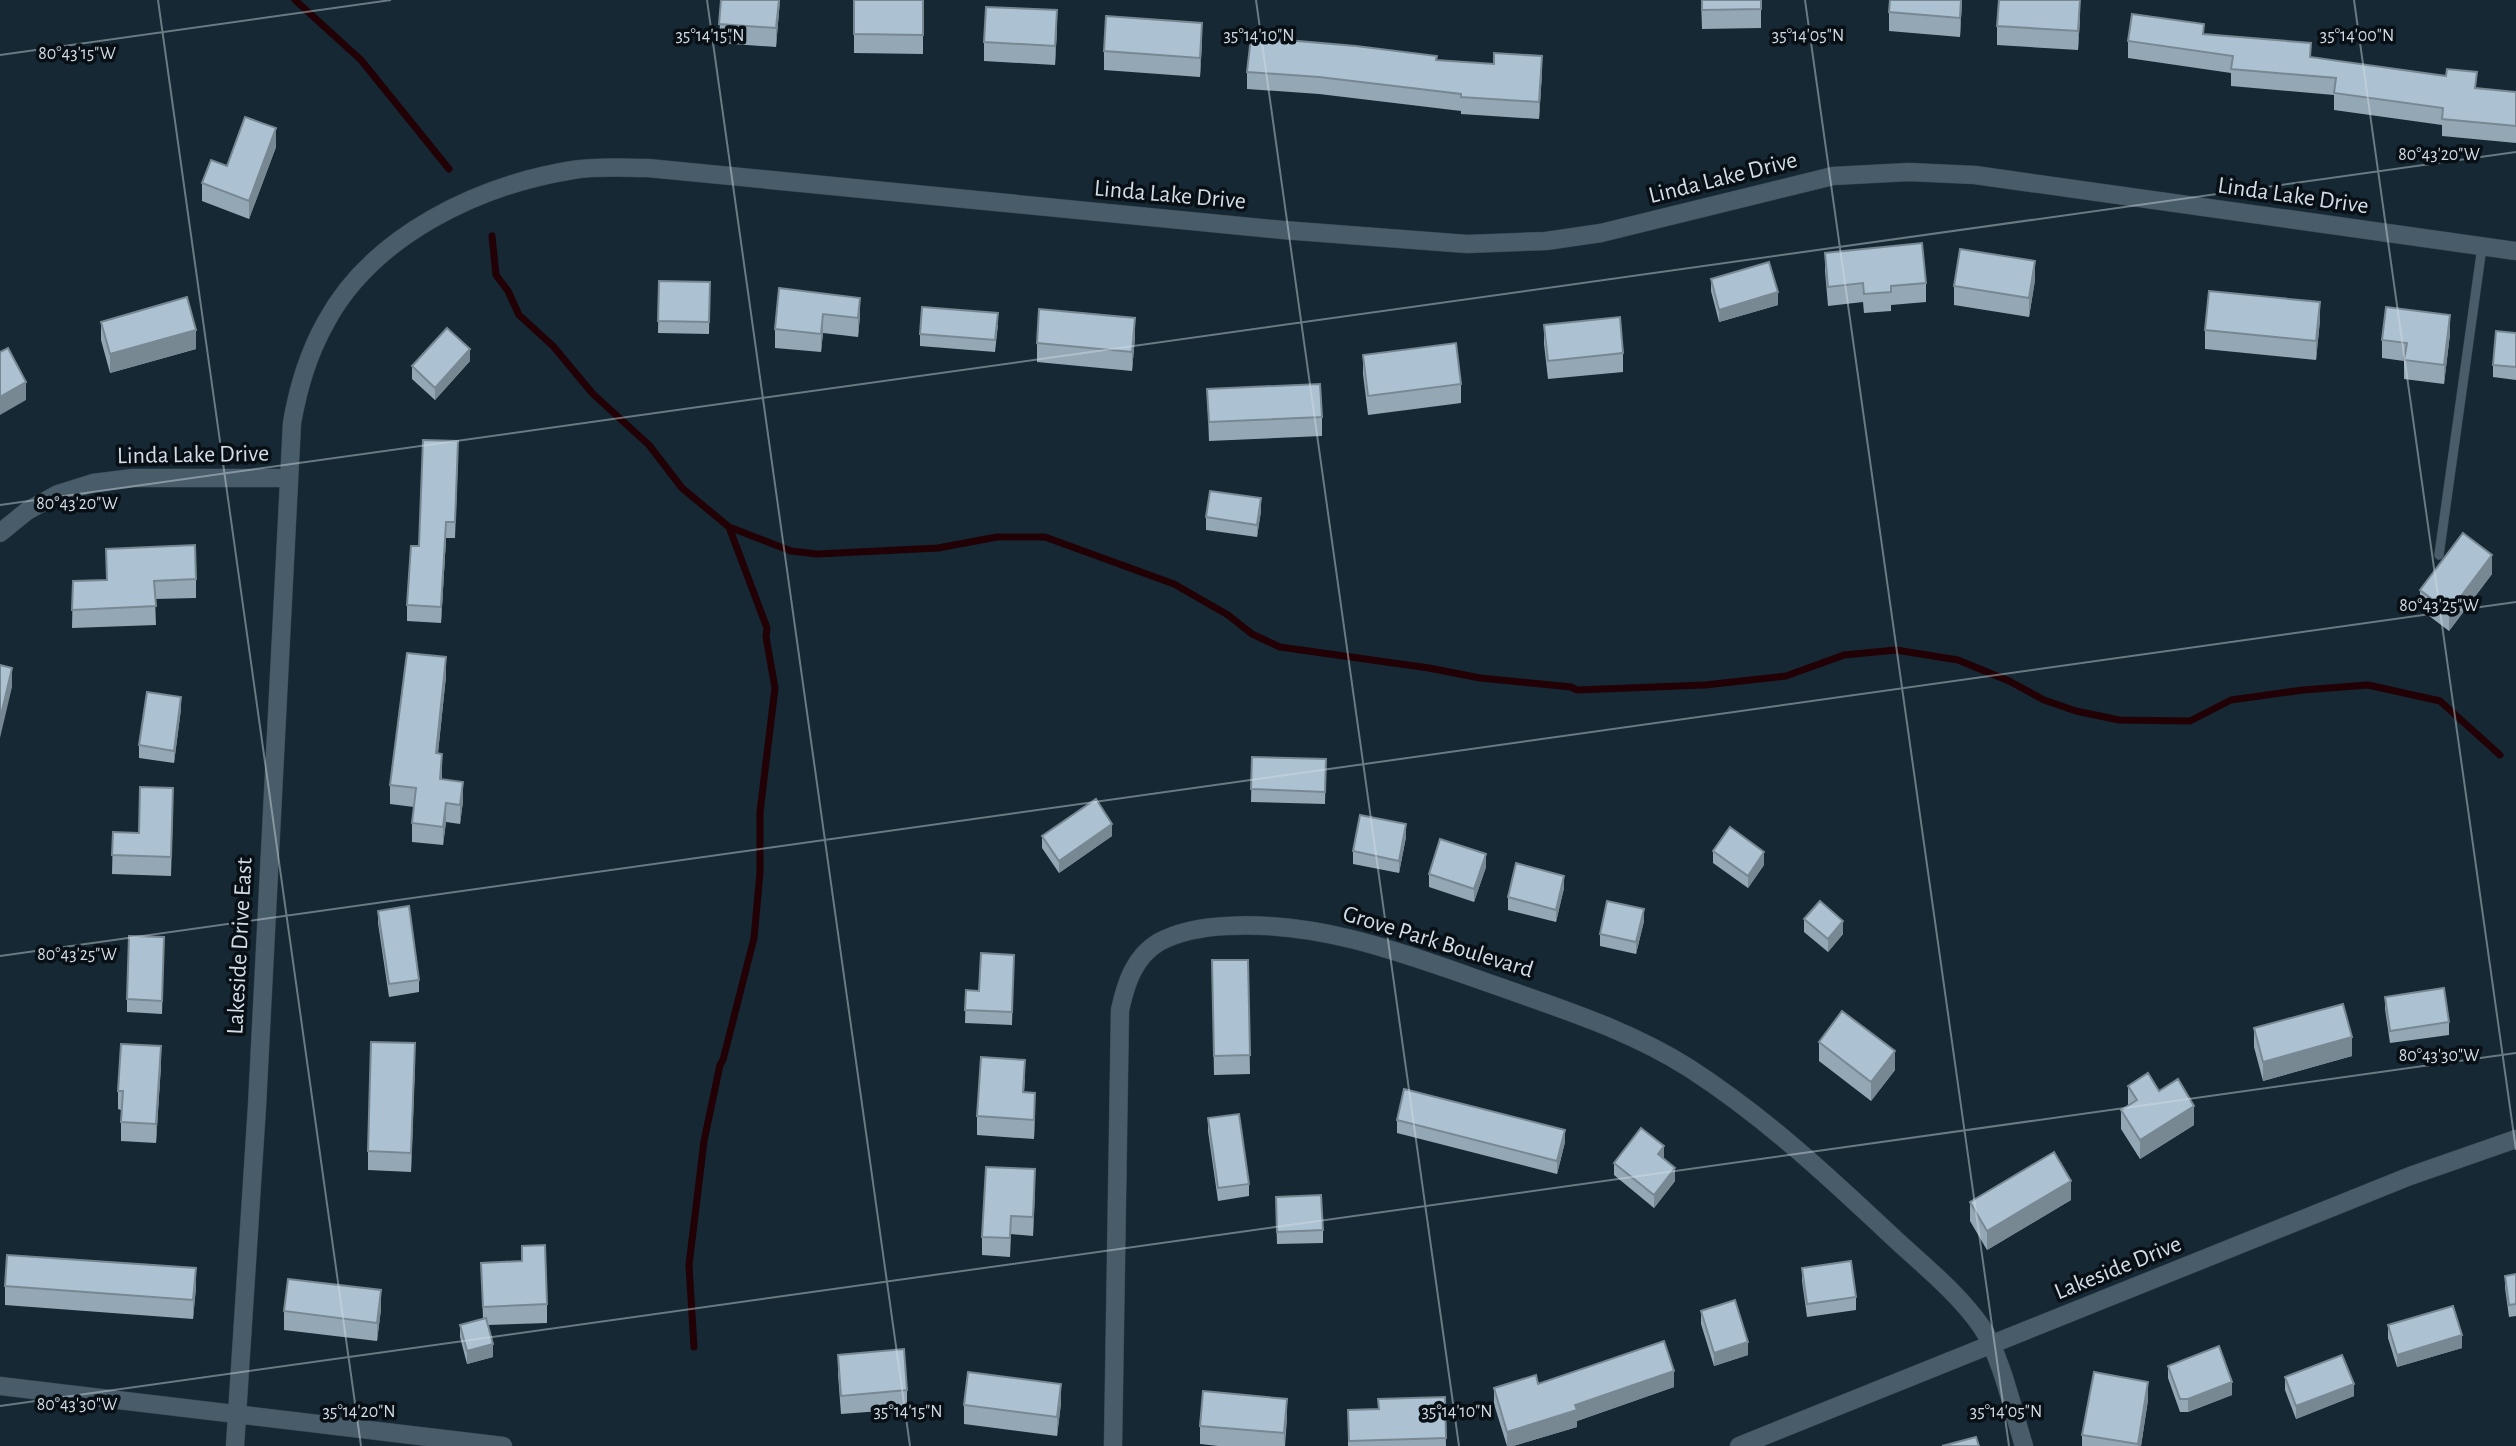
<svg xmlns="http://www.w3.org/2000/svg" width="2516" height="1446" font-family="'Alegreya Sans',sans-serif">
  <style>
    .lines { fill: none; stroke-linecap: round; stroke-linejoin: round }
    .stream { stroke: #210105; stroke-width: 7 }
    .service-casing { stroke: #374550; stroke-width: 10 }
    .minor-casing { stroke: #374550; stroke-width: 19 }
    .service { stroke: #485c69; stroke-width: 9 }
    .minor { stroke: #485c69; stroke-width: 18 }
    .wall { fill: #94a7b5 }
    .shaded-wall { fill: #788893 }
    .building { fill: #acc2d2; stroke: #788893; stroke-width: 2 }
    .ticks { fill: none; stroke: #d2dde5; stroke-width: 2; stroke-opacity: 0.45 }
    .labels { text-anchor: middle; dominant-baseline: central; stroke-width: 7; stroke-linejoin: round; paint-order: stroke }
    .street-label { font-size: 24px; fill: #d2dde5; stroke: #080f15 }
    .ticks-label { font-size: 18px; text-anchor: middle; fill: #d2dde5; stroke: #080f15; stroke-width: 7; stroke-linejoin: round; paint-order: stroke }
  </style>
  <rect width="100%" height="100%" fill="#152833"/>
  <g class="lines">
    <path class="stream" d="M 295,0 L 361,60 L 449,169
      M 492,236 L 496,275 L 508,291 L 519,315 L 553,346 L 593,394 L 649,445 L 682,488 L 729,527 L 791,551 L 817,554 L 938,548 L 997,537 L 1045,537 L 1174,584 L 1228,615 L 1252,634 L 1280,647 L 1429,668 L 1480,678 L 1571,687 L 1577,690 L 1705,685 L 1786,676 L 1844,655 L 1896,650 L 1958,660 L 2009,681 L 2044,700 L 2076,711 L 2119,720 L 2190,721 L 2231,700 L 2303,690 L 2368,685 L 2440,701 L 2500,755
      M 694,1347 L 689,1265 L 704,1141 L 720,1065 L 723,1060 L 754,938 L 760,873 L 760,812 L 775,688 L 766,637 L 767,628 L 729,527"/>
    <g class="service-casing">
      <path id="service" d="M 2439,555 L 2482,247"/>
    </g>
    <g class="minor-casing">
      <path id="minor" d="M 0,533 L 27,511 L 58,494 L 93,483 L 133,478 L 289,478
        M 0,1386 L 503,1446
        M 235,1446 L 257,1106 L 292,423 C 298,388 308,354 326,322 C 373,235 479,185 573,170 C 597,166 623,168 648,168 L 1283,230 L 1467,244 L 1546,241 L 1601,233 L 1833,176 L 1909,172 L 1975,175 L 2516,251
        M 1113,1446 L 1120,1010 C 1126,983 1134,957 1159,942 C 1180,931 1204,927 1227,926 C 1323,920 1413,957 1503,988 C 1567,1011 1631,1031 1689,1068 C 1765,1117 1829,1177 1895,1239 C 1924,1266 1958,1293 1981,1326 C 2001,1355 2013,1411 2024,1446
        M 1739,1446 L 2410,1176 L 2516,1139"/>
    </g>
    <use href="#service" class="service"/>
    <use href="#minor" class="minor"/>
  </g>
  <path class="wall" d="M 721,0 L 780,0 L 776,47 L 719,43 Z
    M 854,0 L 923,0 L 923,54 L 854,53 Z
    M 1701,0 L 1761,0 L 1761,28 L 1702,29 Z
    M 1962,0 L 1960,37 L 1889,31 L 1889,12 Z
    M 2080,19 L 2078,50 L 1997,45 L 1997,26 Z
    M 1057,29 L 1055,65 L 984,61 L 984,42 Z
    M 2204,34 L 2311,57 L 2477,88 L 2516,92 L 2516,143 L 2442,136 L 2442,125 L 2334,110 L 2334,95 L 2231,86 L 2231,73 L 2128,58 L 2128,41 Z
    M 1202,42 L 1200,77 L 1104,70 L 1104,51 Z
    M 1437,60 L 1542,73 L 1539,119 L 1461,114 L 1461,111 L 1319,94 L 1247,89 L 1247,72 Z
    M 276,147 L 249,219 L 202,201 L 202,183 L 227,166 Z
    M 1825,253 L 1926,283 L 1926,302 L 1891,305 L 1891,311 L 1864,313 L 1863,302 L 1828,306 L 1825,271 Z
    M 1711,279 L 1778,305 L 1719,322 L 1711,291 Z
    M 2035,280 L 2029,317 L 1954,305 L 1954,286 Z
    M 659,281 L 710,282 L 709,334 L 658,333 Z
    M 779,288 L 860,316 L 858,337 L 823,333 L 821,352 L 775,348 L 775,329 Z
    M 2320,320 L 2316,360 L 2205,349 L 2205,330 Z
    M 101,322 L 196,349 L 110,373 L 101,340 Z
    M 998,325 L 995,352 L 920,346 L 920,334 Z
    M 1544,325 L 1623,353 L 1623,372 L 1548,379 L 1544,344 Z
    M 2516,333 L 2516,380 L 2493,377 L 2493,365 Z
    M 2450,334 L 2444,384 L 2404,379 L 2404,361 L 2382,358 L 2382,340 Z
    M 1135,337 L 1132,371 L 1037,362 L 1037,343 Z
    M 1363,355 L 1461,384 L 1461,403 L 1368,415 L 1363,374 Z
    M 470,361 L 435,400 L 412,379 L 412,366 Z
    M 1207,389 L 1322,417 L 1322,436 L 1209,441 Z
    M 458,457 L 455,538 L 446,538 L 441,623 L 407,621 L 407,605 L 419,546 Z
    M 1261,511 L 1257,537 L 1206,530 L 1206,517 Z
    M 106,549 L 196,579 L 196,598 L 155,599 L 156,625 L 72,628 L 73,581 L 106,580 Z
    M 2492,574 L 2449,631 L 2420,609 L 2420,590 Z
    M 446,676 L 438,753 L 442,772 L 442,779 L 463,801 L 460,824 L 446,822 L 443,845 L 412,842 L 412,823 L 414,807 L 390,804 L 390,785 Z
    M 181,709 L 174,763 L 139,758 L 139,745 Z
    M 1252,757 L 1326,759 L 1325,804 L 1251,802 Z
    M 173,807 L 171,876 L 112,874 L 113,832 L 139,833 Z
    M 1042,836 L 1112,836 L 1059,873 L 1042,848 Z
    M 1406,837 L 1399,873 L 1353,864 L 1353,851 Z
    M 1713,851 L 1764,865 L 1748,888 L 1713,863 Z
    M 1486,867 L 1474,902 L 1429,887 L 1429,874 Z
    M 1564,888 L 1556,922 L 1508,910 L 1508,897 Z
    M 378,911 L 419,980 L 419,992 L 389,997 L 378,923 Z
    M 1804,919 L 1843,934 L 1828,952 L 1804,932 Z
    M 1644,921 L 1636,954 L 1600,946 L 1600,934 Z
    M 164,937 L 162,1014 L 127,1012 L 127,999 Z
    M 1014,955 L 1012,1025 L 965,1023 L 966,990 L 979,991 Z
    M 1212,960 L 1248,960 L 1250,1074 L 1214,1075 Z
    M 2385,997 L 2449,1022 L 2449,1035 L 2390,1043 L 2385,1009 Z
    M 2254,1028 L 2352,1056 L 2263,1081 L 2254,1047 Z
    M 1819,1042 L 1895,1070 L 1871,1101 L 1819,1061 Z
    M 415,1062 L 411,1172 L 368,1170 L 368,1151 Z
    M 161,1065 L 156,1143 L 121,1141 L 121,1110 L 118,1109 L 118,1091 Z
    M 1025,1078 L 1024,1093 L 1035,1112 L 1034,1139 L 977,1135 L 977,1116 Z
    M 2128,1086 L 2159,1091 L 2194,1125 L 2140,1159 L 2121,1129 L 2121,1110 L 2128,1106 Z
    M 1208,1118 L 1249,1184 L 1249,1196 L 1218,1201 L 1208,1131 Z
    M 1397,1120 L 1565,1142 L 1557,1174 L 1397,1133 Z
    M 1614,1163 L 1675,1181 L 1654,1208 L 1614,1175 Z
    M 1035,1188 L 1033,1236 L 1011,1234 L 1010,1257 L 982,1255 L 982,1237 Z
    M 2071,1200 L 1987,1250 L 1970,1221 L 1970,1202 Z
    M 1276,1210 L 1323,1230 L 1323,1243 L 1277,1244 Z
    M 481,1263 L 547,1304 L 547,1323 L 488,1325 L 493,1357 L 467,1364 L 460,1337 L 460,1325 L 483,1319 Z
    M 1802,1268 L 1856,1297 L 1856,1310 L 1807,1317 L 1802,1281 Z
    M 2516,1274 L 2516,1316 L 2509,1317 L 2505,1288 L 2505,1276 Z
    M 5,1286 L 196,1287 L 193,1319 L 5,1305 Z
    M 381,1309 L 377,1341 L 284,1330 L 284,1311 Z
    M 1701,1311 L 1748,1355 L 1714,1366 L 1701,1324 Z
    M 2388,1325 L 2462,1348 L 2397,1367 L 2388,1338 Z
    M 838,1355 L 907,1390 L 907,1409 L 841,1414 L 838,1374 Z
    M 2168,1366 L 2232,1395 L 2188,1412 L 2180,1412 L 2168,1378 Z
    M 2285,1377 L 2354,1396 L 2296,1419 L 2285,1390 Z
    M 1538,1384 L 1674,1387 L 1577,1421 L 1577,1427 L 1513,1446 L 1507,1446 L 1494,1404 L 1494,1388 Z
    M 1445,1397 L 1446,1446 L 1348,1446 L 1348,1410 L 1378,1409 Z
    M 2148,1400 L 2141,1446 L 2082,1446 L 2082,1435 Z
    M 1061,1403 L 1057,1436 L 964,1424 L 964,1405 Z
    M 1287,1418 L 1285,1446 L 1218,1446 L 1200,1444 L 1200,1426 Z"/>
  <path class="shaded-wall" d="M 779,0 L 780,0 L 776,47 L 776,28 Z
    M 1961,0 L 1962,0 L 1960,37 L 1960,18 Z
    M 2080,0 L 2080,19 L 2078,50 L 2078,31 Z
    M 1057,10 L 1057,29 L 1055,65 L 1055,46 Z
    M 1202,23 L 1202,42 L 1200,77 L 1200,58 Z
    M 1542,56 L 1542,73 L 1539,119 L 1539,102 Z
    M 276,128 L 276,147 L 249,219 L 249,201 Z
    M 2035,261 L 2035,280 L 2029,317 L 2029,298 Z
    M 1778,292 L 1778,305 L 1719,322 L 1719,310 Z
    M 860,298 L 860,316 L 858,337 L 858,318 Z
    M 2320,302 L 2320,320 L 2316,360 L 2316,341 Z
    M 823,314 L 823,333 L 821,352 L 821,334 Z
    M 2450,315 L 2450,334 L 2444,384 L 2444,365 Z
    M 1135,318 L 1135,337 L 1132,371 L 1132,352 Z
    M 196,330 L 196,349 L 110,373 L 110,354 Z
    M 470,349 L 470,361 L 435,400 L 435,388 Z
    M 26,382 L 26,400 L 0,415 L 0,397 Z
    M 1261,498 L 1261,511 L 1257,537 L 1257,525 Z
    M 446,522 L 446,538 L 441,623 L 441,607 Z
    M 2492,555 L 2492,574 L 2449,631 L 2449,612 Z
    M 446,657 L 446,676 L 436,772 L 436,753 Z
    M 12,668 L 12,687 L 0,738 L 0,719 Z
    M 181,697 L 181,709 L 174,763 L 174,751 Z
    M 442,754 L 442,772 L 440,798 L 440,779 Z
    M 463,782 L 463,801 L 460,824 L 460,805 Z
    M 446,803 L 446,822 L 443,845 L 443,827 Z
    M 1112,824 L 1112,836 L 1059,873 L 1059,861 Z
    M 1406,824 L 1406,837 L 1399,873 L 1399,861 Z
    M 1764,852 L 1764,865 L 1748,888 L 1748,876 Z
    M 1486,854 L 1486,867 L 1474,902 L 1474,889 Z
    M 1564,876 L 1564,888 L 1556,922 L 1556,910 Z
    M 1644,909 L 1644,921 L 1636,954 L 1636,942 Z
    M 1843,921 L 1843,934 L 1828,952 L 1828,939 Z
    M 2352,1037 L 2352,1056 L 2263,1081 L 2263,1062 Z
    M 415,1043 L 415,1062 L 411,1172 L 411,1153 Z
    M 161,1046 L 161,1065 L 156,1143 L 156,1124 Z
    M 1895,1051 L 1895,1070 L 1871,1101 L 1871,1082 Z
    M 1035,1093 L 1035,1112 L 1034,1139 L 1034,1120 Z
    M 2194,1106 L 2194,1125 L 2140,1159 L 2140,1140 Z
    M 1565,1130 L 1565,1142 L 1557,1174 L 1557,1161 Z
    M 1664,1146 L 1664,1159 L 1658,1154 Z
    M 1675,1168 L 1675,1181 L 1654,1208 L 1654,1195 Z
    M 1035,1169 L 1035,1188 L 1033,1236 L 1033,1217 Z
    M 2071,1181 L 2071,1200 L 1987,1250 L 1987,1231 Z
    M 196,1268 L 196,1287 L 193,1319 L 193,1300 Z
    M 381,1290 L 381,1309 L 377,1341 L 377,1323 Z
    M 2462,1335 L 2462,1348 L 2397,1367 L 2397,1355 Z
    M 1748,1342 L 1748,1355 L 1714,1366 L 1714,1353 Z
    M 493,1344 L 493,1357 L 467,1364 L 467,1351 Z
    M 1674,1371 L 1674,1387 L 1577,1421 L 1577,1427 L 1513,1446 L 1507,1446 L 1507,1432 L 1575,1405 Z
    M 2148,1382 L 2148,1400 L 2141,1446 L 2138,1446 Z
    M 2232,1382 L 2232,1395 L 2188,1412 L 2188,1399 Z
    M 1061,1384 L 1061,1403 L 1057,1436 L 1057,1417 Z
    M 2354,1384 L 2354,1396 L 2296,1419 L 2296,1406 Z
    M 1287,1399 L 1287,1418 L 1284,1446 L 1284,1433 Z"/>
  <path class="building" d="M 721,0 L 779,0 L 776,28 L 719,24 Z
    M 854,0 L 923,0 L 923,35 L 854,34 Z
    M 1702,0 L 1761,0 L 1761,9 L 1702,10 Z
    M 1890,0 L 1961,0 L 1960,18 L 1889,12 Z
    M 1999,0 L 2080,0 L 2078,31 L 1997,26 Z
    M 986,7 L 1057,10 L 1055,46 L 984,42 Z
    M 2132,14 L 2204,24 L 2203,34 L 2311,43 L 2310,57 L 2446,76 L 2447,69 L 2477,72 L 2475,88 L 2516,92 L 2516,126 L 2442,119 L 2443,108 L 2334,93 L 2336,78 L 2231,69 L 2233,56 L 2128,41 Z
    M 1106,16 L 1202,23 L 1200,58 L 1104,51 Z
    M 1251,37 L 1356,46 L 1437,56 L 1436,60 L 1494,64 L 1494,53 L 1542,56 L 1539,102 L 1461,97 L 1461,94 L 1319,77 L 1247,72 Z
    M 245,117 L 276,128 L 249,201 L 202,183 L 211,160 L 227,166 Z
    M 1922,243 L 1926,283 L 1891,286 L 1891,292 L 1864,294 L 1863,283 L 1828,287 L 1825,253 Z
    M 1960,249 L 2035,261 L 2029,298 L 1954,286 Z
    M 1769,262 L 1778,292 L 1719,310 L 1711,279 Z
    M 659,281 L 710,282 L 709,322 L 658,321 Z
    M 779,288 L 860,298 L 858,318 L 823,314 L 821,334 L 775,329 Z
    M 2209,291 L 2320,302 L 2316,341 L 2205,330 Z
    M 187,297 L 196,330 L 110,354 L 101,322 Z
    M 922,307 L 998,313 L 995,340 L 920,334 Z
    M 2386,307 L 2450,315 L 2444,365 L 2404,360 L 2407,343 L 2382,340 Z
    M 1039,309 L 1135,318 L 1132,352 L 1037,343 Z
    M 1620,317 L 1623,353 L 1548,361 L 1544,325 Z
    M 447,328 L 470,349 L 435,388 L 412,366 Z
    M 2496,331 L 2516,333 L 2516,367 L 2493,365 Z
    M 1456,343 L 1461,384 L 1368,396 L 1363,355 Z
    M 8,348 L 26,382 L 0,397 L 0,352 Z
    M 1320,384 L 1322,417 L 1209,422 L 1207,389 Z
    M 423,440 L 458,441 L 455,522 L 446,522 L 441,607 L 407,605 L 411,546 L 419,546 Z
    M 1210,491 L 1261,498 L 1257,525 L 1206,517 Z
    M 2463,533 L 2492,555 L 2449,612 L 2420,590 Z
    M 195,545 L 196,579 L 154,581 L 156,606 L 72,610 L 73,581 L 107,580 L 106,549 Z
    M 407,653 L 446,657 L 436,753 L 442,754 L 440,779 L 463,782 L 460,805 L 446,803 L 443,827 L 412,823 L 416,788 L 390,785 Z
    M 0,665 L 12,668 L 0,719 Z
    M 147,692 L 181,697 L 174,751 L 139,745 Z
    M 1252,757 L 1326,759 L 1325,792 L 1251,789 Z
    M 140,787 L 173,788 L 171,857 L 112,855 L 113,832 L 139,833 Z
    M 1096,799 L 1112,824 L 1059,861 L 1042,836 Z
    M 1360,815 L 1406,824 L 1399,861 L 1353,851 Z
    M 1730,827 L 1764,852 L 1748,876 L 1713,851 Z
    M 1440,839 L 1486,854 L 1474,889 L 1429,874 Z
    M 1516,863 L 1564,876 L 1556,910 L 1508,897 Z
    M 1607,901 L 1644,909 L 1636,942 L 1600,934 Z
    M 1820,901 L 1843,921 L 1828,939 L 1804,919 Z
    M 409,906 L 419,980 L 389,984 L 378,911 Z
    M 129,936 L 164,937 L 162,1001 L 127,999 Z
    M 981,953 L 1014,955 L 1012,1012 L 965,1010 L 966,990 L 979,991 Z
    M 1212,960 L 1248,960 L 1250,1055 L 1214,1056 Z
    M 2444,988 L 2449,1022 L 2390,1031 L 2385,997 Z
    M 2343,1004 L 2352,1037 L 2263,1062 L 2254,1028 Z
    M 1842,1011 L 1895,1051 L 1871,1082 L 1819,1042 Z
    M 371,1042 L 415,1043 L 411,1153 L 368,1151 Z
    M 121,1044 L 161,1046 L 156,1124 L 121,1122 L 123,1091 L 118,1091 Z
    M 981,1057 L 1025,1060 L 1023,1092 L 1035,1093 L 1034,1120 L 977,1116 Z
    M 2148,1073 L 2159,1091 L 2178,1079 L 2194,1106 L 2140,1140 L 2121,1110 L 2137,1100 L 2128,1086 Z
    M 1404,1089 L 1565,1130 L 1557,1161 L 1397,1120 Z
    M 1239,1114 L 1249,1184 L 1218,1188 L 1208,1118 Z
    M 1641,1128 L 1664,1146 L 1658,1154 L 1675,1168 L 1654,1195 L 1614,1163 Z
    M 2054,1152 L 2071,1181 L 1987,1231 L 1970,1202 Z
    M 986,1167 L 1035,1169 L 1033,1217 L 1011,1216 L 1010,1238 L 982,1237 Z
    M 1321,1195 L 1323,1230 L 1277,1232 L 1276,1197 Z
    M 545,1245 L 547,1304 L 483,1307 L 481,1263 L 522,1261 L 522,1246 Z
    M 7,1255 L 196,1268 L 193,1300 L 5,1286 Z
    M 1851,1261 L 1856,1297 L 1807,1304 L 1802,1268 Z
    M 2516,1274 L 2516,1304 L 2509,1305 L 2505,1276 Z
    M 288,1279 L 381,1290 L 377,1323 L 284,1311 Z
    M 1735,1300 L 1748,1342 L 1714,1353 L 1701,1311 Z
    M 2453,1306 L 2462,1335 L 2397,1355 L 2388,1325 Z
    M 486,1318 L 493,1344 L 467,1351 L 460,1325 Z
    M 1664,1341 L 1674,1371 L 1575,1405 L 1577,1410 L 1507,1432 L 1494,1388 L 1536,1375 L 1538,1384 Z
    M 2219,1346 L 2232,1382 L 2188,1399 L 2180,1399 L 2168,1366 Z
    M 904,1349 L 907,1390 L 841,1396 L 838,1355 Z
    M 2342,1355 L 2354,1384 L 2296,1406 L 2285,1377 Z
    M 968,1372 L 1061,1384 L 1057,1417 L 964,1405 Z
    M 2094,1372 L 2148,1382 L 2138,1444 L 2082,1435 Z
    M 1203,1391 L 1287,1399 L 1284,1433 L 1200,1426 Z
    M 1445,1397 L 1446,1438 L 1349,1441 L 1348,1410 L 1379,1409 L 1378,1399 Z
    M 1976,1437 L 1979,1446 L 1942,1446 Z"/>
  <path class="ticks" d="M 158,0 L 361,1446M 707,0 L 910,1446M 1256,0 L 1459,1446M 1805,0 L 2009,1446M 2354,0 L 2516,1150M 0,55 L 391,0M 0,505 L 2516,152M 0,956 L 2516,602M 0,1406 L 2516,1053"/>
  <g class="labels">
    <g class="street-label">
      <text transform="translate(1723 178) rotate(-14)">Linda Lake Drive</text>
      <text transform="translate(1170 195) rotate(5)">Linda Lake Drive</text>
      <text transform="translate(2293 196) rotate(8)">Linda Lake Drive</text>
      <text transform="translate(193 455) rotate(-1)">Linda Lake Drive</text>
      <text transform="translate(1438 942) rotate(17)">Grove Park Boulevard</text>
      <text transform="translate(240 946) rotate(-87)">Lakeside Drive East</text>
      <text transform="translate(2118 1268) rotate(-22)">Lakeside Drive</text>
    </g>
  </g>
  <g class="ticks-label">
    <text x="710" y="41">35°14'15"N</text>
    <text x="1259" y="41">35°14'10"N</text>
    <text x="1808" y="41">35°14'05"N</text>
    <text x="2357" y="41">35°14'00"N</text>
    <text x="77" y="59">80°43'15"W</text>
    <text x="2439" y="160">80°43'20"W</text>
    <text x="77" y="509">80°43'20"W</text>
    <text x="2439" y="611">80°43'25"W</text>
    <text x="77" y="960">80°43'25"W</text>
    <text x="2439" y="1061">80°43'30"W</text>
    <text x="77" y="1410">80°43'30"W</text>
    <text x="359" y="1417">35°14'20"N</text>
    <text x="908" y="1417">35°14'15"N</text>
    <text x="1457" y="1417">35°14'10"N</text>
    <text x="2006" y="1417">35°14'05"N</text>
  </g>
</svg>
